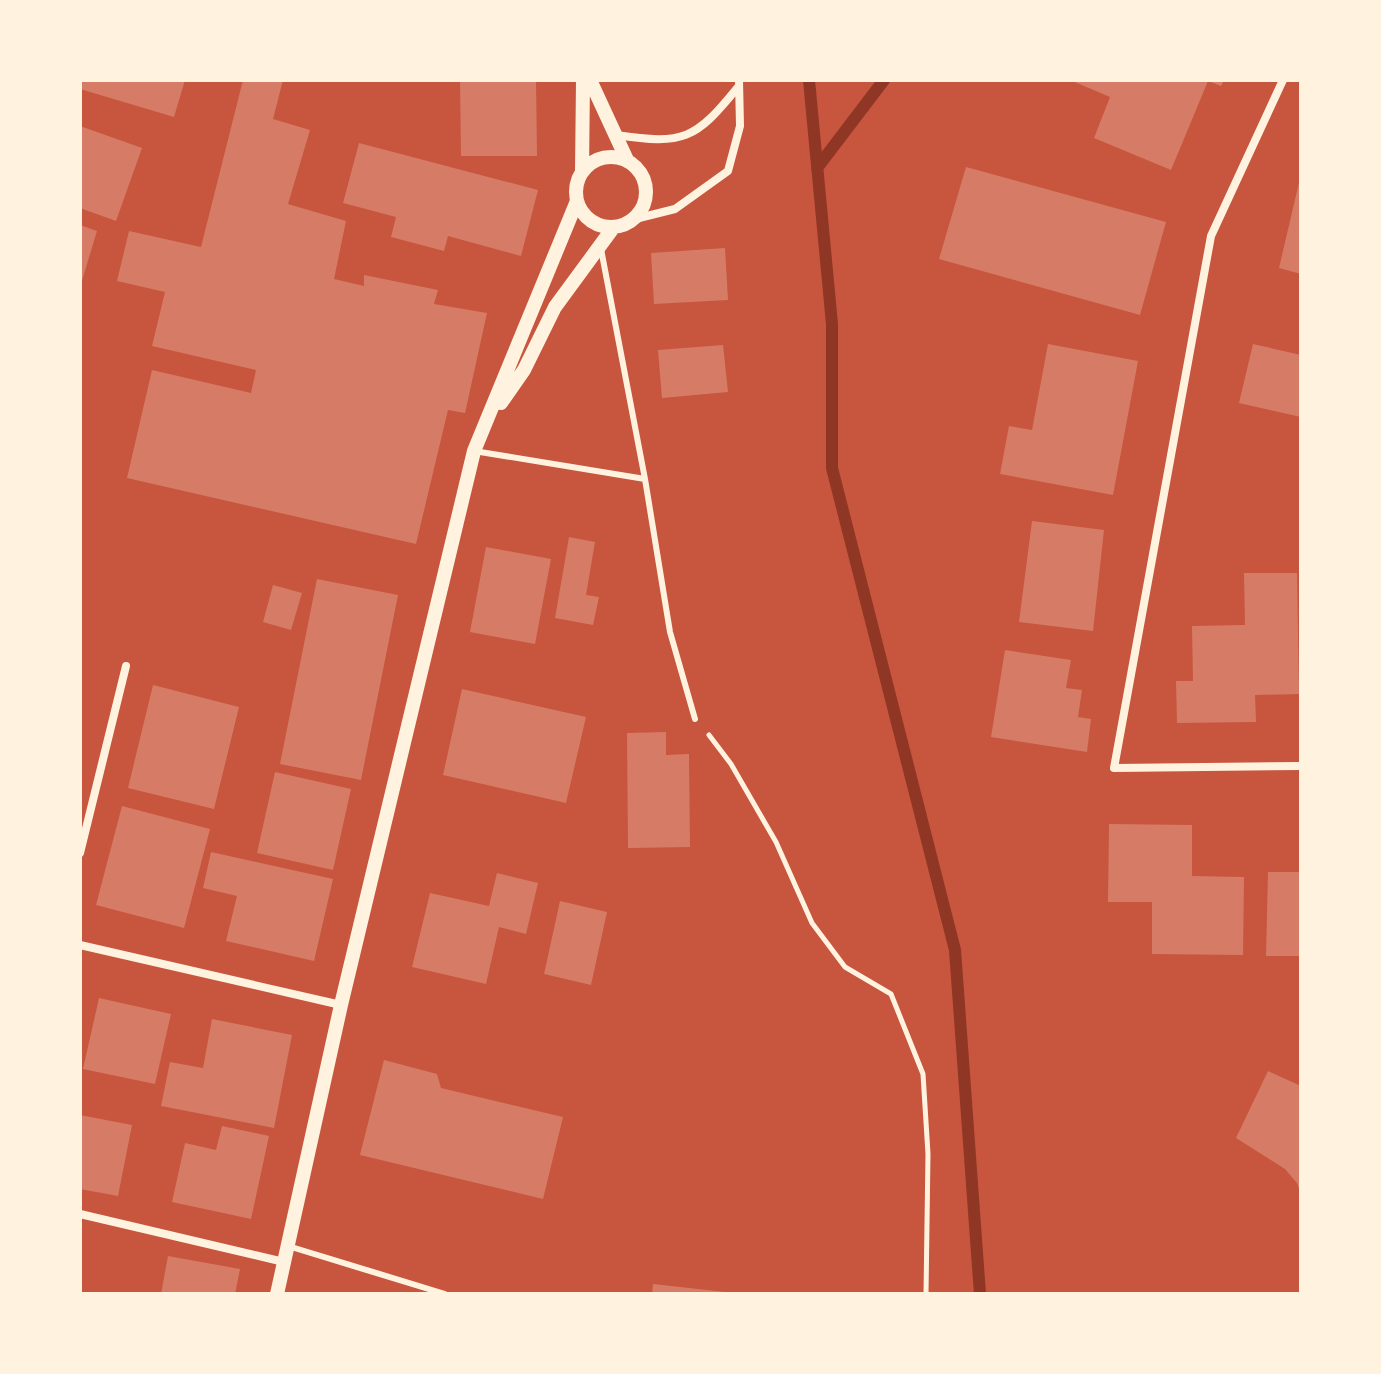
<svg xmlns="http://www.w3.org/2000/svg" width="1381" height="1374" font-family="'Source Sans 3',sans-serif">
  <style>
    .lines { fill: none; stroke-linecap: round; stroke-linejoin: round }
    .stream { stroke: #8f3625; stroke-width: 12 }
    .building { fill: #d67c66 }
    .path { stroke: #fff3e0; stroke-width: 5 }
    .service { stroke: #fff3e0; stroke-width: 6 }
    .minor { stroke: #fff3e0; stroke-width: 8 }
    .tertiary { stroke: #fff3e0; stroke-width: 14 }
  </style>
  <rect width="100%" height="100%" fill="#c8553d"/>
  <g class="lines">
    <path class="stream" d="M 809,80 L 832,324 L 832,468 L 955,950 L 980,1294
      M 817,168 L 884,80"/>
  </g>
  <path class="building" d="M 80,80 L 185,80 L 174,117 L 80,89 Z
    M 243,80 L 283,80 L 273,119 L 310,130 L 288,204 L 346,221 L 334,279 L 364,286 L 364,275 L 438,290 L 434,304 L 487,313 L 465,413 L 448,410 L 416,544 L 127,478 L 152,370 L 251,393 L 256,370 L 152,346 L 165,292 L 117,281 L 129,231 L 201,247 Z
    M 460,80 L 536,80 L 537,156 L 461,156 Z
    M 1070,80 L 1224,80 L 1221,86 L 1208,81 L 1171,170 L 1094,138 L 1110,97 Z
    M 80,126 L 142,148 L 116,221 L 80,208 Z
    M 359,143 L 538,190 L 521,256 L 448,236 L 444,251 L 391,237 L 396,217 L 343,203 Z
    M 966,167 L 1166,222 L 1140,315 L 939,259 Z
    M 1301,174 L 1301,274 L 1279,268 Z
    M 80,225 L 97,231 L 81,284 L 80,284 Z
    M 725,248 L 728,300 L 654,304 L 651,253 Z
    M 1048,344 L 1138,361 L 1113,495 L 1000,474 L 1009,426 L 1032,430 Z
    M 1253,344 L 1301,355 L 1301,417 L 1239,403 Z
    M 723,345 L 728,392 L 662,398 L 658,350 Z
    M 1032,521 L 1104,530 L 1093,631 L 1019,622 Z
    M 569,537 L 595,542 L 586,595 L 599,597 L 593,625 L 555,618 Z
    M 486,547 L 551,559 L 535,644 L 470,632 Z
    M 1244,573 L 1297,573 L 1299,694 L 1255,695 L 1256,722 L 1177,723 L 1176,681 L 1193,681 L 1192,626 L 1245,625 Z
    M 317,579 L 398,595 L 361,780 L 280,764 Z
    M 273,585 L 302,593 L 291,630 L 263,622 Z
    M 1005,650 L 1071,660 L 1066,688 L 1082,690 L 1078,717 L 1091,719 L 1087,752 L 991,737 Z
    M 153,685 L 239,707 L 214,809 L 128,788 Z
    M 462,689 L 586,717 L 566,803 L 443,775 Z
    M 666,732 L 666,755 L 689,754 L 690,847 L 628,848 L 627,733 Z
    M 275,772 L 351,789 L 333,870 L 257,853 Z
    M 122,806 L 210,829 L 184,928 L 96,905 Z
    M 1109,824 L 1192,825 L 1192,876 L 1244,877 L 1243,955 L 1152,954 L 1152,902 L 1108,902 Z
    M 211,852 L 333,879 L 314,961 L 226,941 L 237,896 L 203,888 Z
    M 1268,872 L 1301,872 L 1301,956 L 1266,956 Z
    M 497,873 L 538,883 L 526,934 L 499,927 L 486,984 L 412,967 L 430,893 L 489,906 Z
    M 560,901 L 607,912 L 591,985 L 544,974 Z
    M 99,998 L 171,1014 L 155,1084 L 83,1069 Z
    M 212,1019 L 292,1035 L 274,1128 L 161,1106 L 170,1062 L 203,1068 Z
    M 384,1060 L 437,1074 L 441,1088 L 563,1117 L 543,1199 L 360,1155 Z
    M 1268,1071 L 1301,1086 L 1301,1194 L 1297,1183 L 1285,1169 L 1236,1138 Z
    M 80,1115 L 132,1125 L 118,1196 L 80,1189 Z
    M 222,1126 L 269,1136 L 251,1219 L 172,1202 L 185,1143 L 216,1150 Z
    M 168,1256 L 240,1269 L 235,1294 L 161,1294 Z
    M 653,1284 L 725,1292 L 724,1294 L 652,1294 Z"/>
  <g class="lines">
    <path class="path" d="M 709,735 L 731,764 L 776,842 L 812,923 L 845,967 L 891,994 L 923,1074 L 928,1154 L 926,1294"/>
    <path class="service" d="M 474,451 L 645,479 L 601,249
      M 645,479 L 670,632 L 695,719
      M 288,1246 L 445,1294"/>
    <path class="minor" d="M 1283,80 L 1211,236 L 1114,768 L 1301,766
      M 616,135 C 684,145 695,140 738,87
      M 635,219 L 675,209 L 728,171 L 740,126 L 739,80
      M 80,853 L 126,666
      M 80,945 L 341,1005
      M 80,1214 L 284,1262"/>
    <path class="tertiary" d="M 590,80 L 627,160
      M576 192a35 35 0 1 1 70 0a35 35 0 1 1-70 0Z
      M 582,172 L 583,80
      M 501,403 L 524,370 L 555,307 L 613,228
      M 277,1294 L 341,1005 L 474,451 L 577,201"/>
  </g>
  <rect width="1381" height="1374" fill="none" stroke="#fff3e0" stroke-width="164"/>
</svg>
